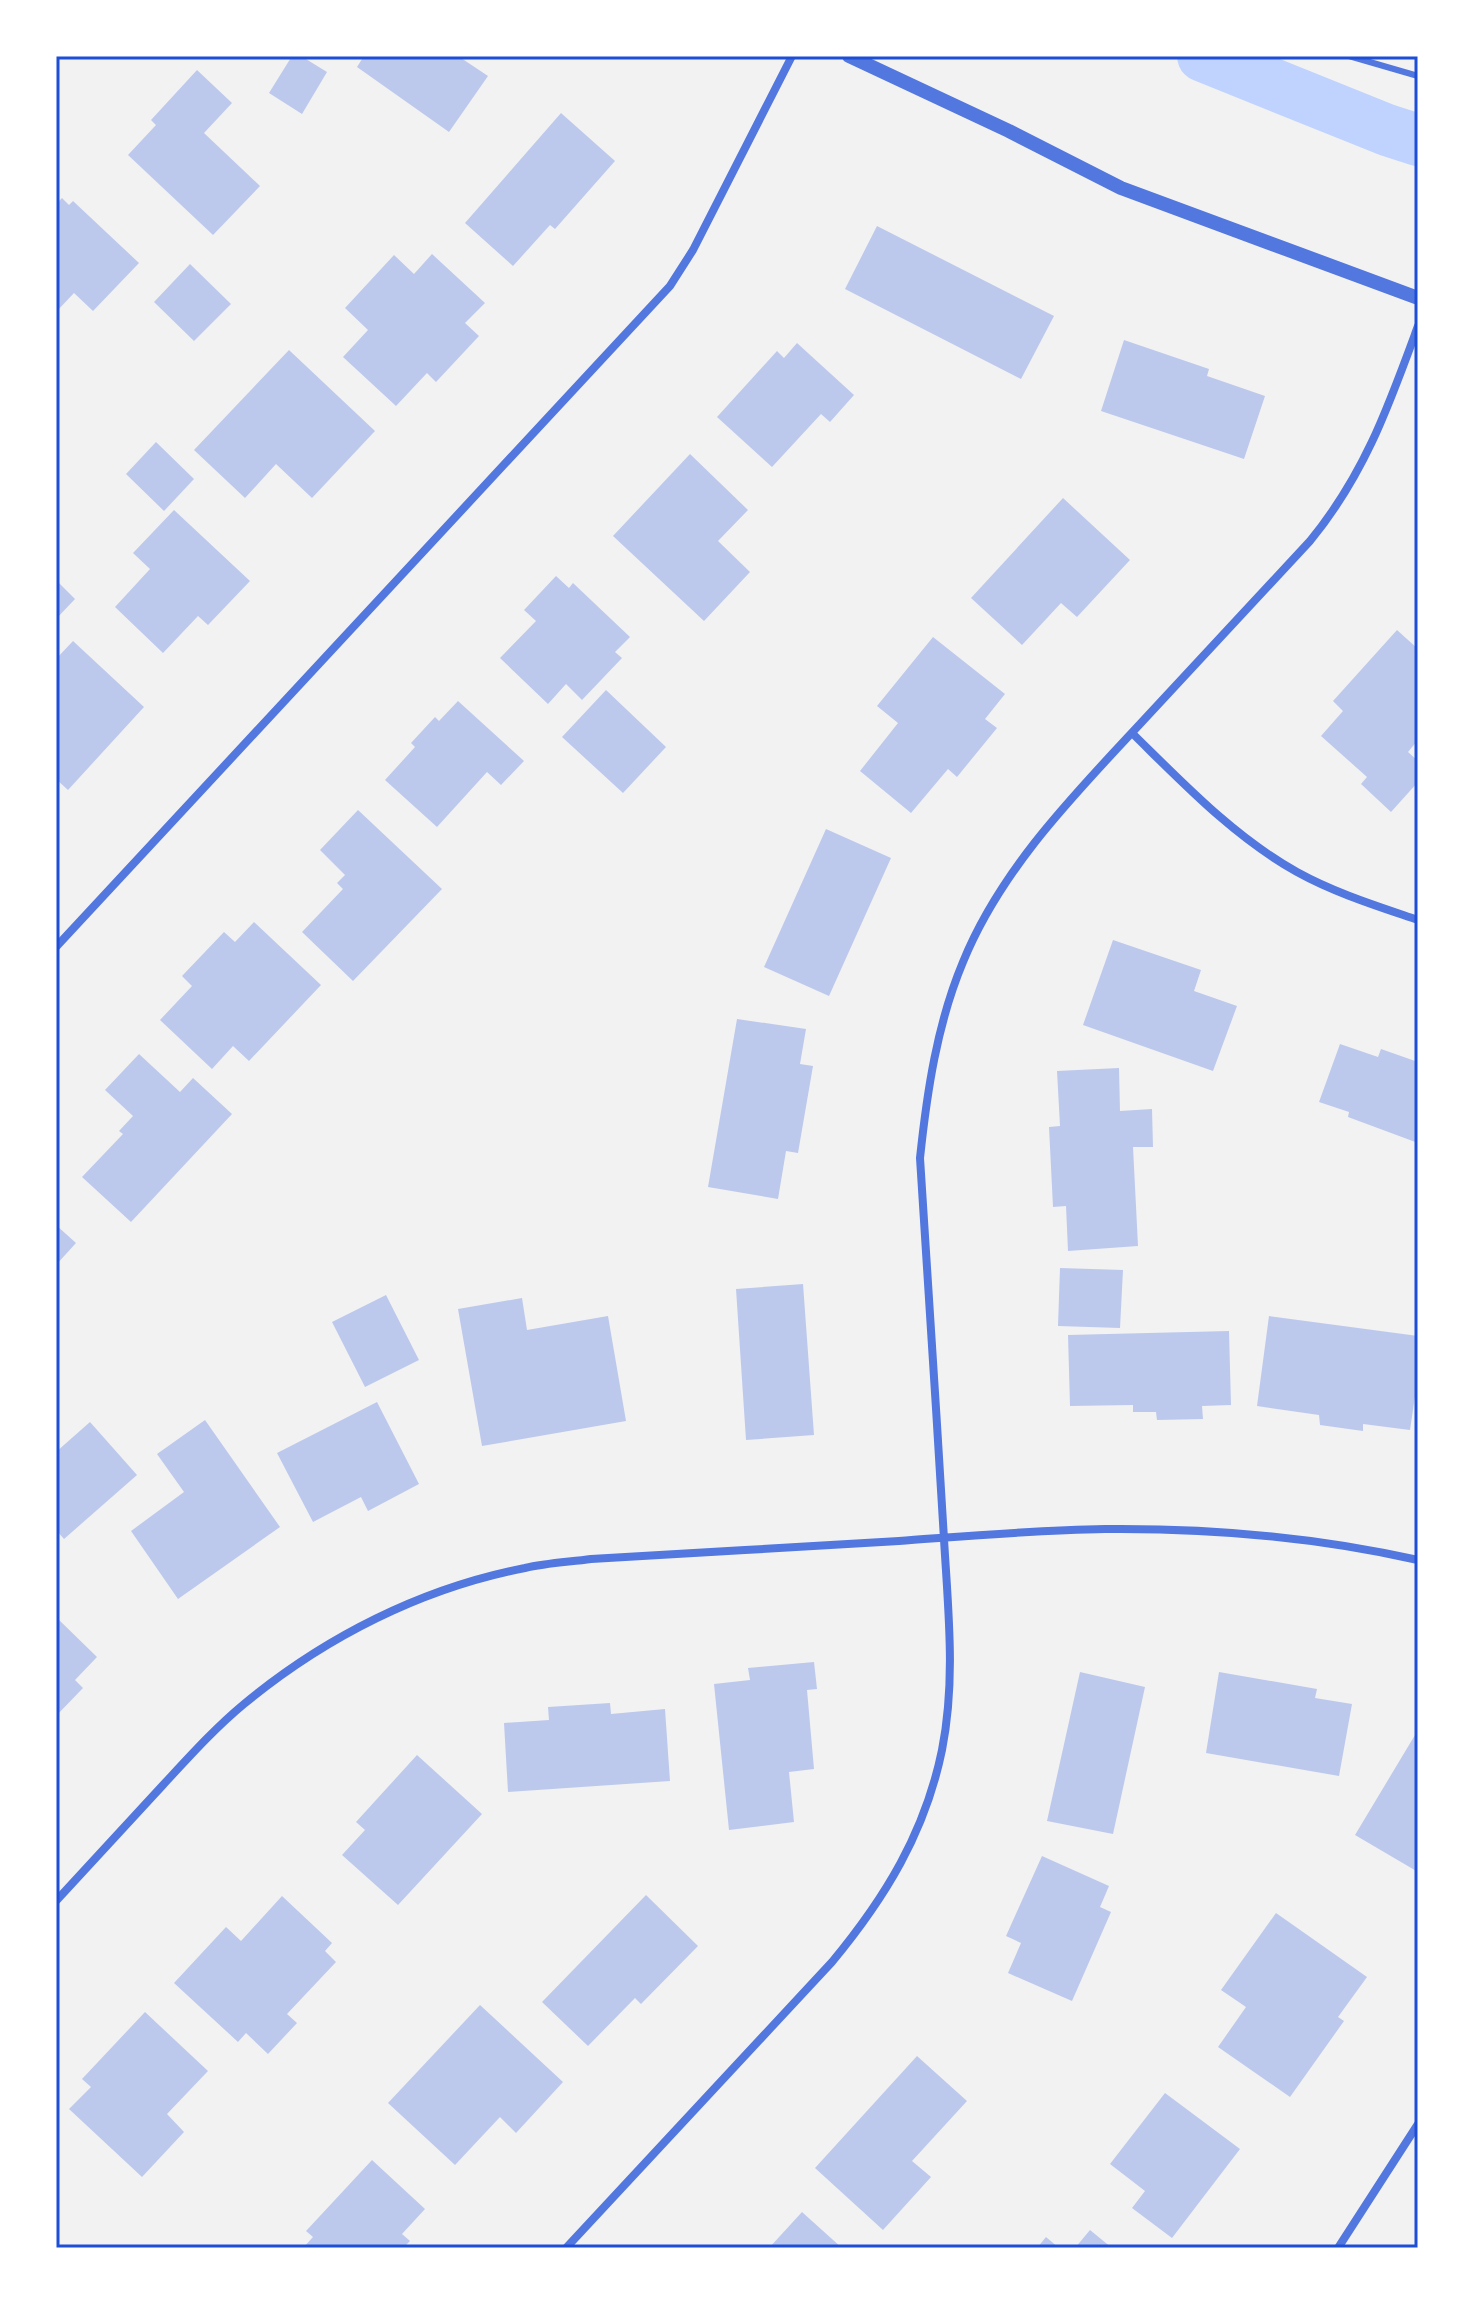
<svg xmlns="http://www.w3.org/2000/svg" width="1474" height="2304" font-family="Inter,sans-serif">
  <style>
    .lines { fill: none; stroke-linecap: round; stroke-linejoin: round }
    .canal { stroke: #bfd3fe; stroke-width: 52 }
    .building { fill: #bdc9ec }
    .service { stroke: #5277de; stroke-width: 6 }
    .minor { stroke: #5277de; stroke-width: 8 }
    .tertiary { stroke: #5277de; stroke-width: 14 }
    .neatline { fill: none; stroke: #1d4ed8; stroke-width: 3 }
  </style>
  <rect width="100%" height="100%" fill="#f2f2f2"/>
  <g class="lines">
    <path class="canal" d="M 1203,56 L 1387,130 L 1418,140"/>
  </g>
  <path class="building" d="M 292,56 L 301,56 L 327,72 L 302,114 L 269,93 Z
    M 364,56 L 458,56 L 488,76 L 449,132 L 357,67 Z
    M 197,70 L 232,103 L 204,133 L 260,186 L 213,235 L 128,155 L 156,125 L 151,120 Z
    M 561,113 L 615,161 L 555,229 L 550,225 L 513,266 L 465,223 Z
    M 62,198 L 69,205 L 73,201 L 139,263 L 93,311 L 74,293 L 56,312 L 56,204 Z
    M 877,226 L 1054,316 L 1021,379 L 845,289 Z
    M 432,254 L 485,303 L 465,323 L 479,336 L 436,382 L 427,373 L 396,406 L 343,357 L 368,330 L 345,308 L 394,255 L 414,274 Z
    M 190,264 L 231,304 L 194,341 L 154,302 Z
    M 1124,340 L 1209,369 L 1207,376 L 1265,396 L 1244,459 L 1101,411 Z
    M 797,343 L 854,395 L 830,422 L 821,414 L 772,467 L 717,417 L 777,351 L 784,358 Z
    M 289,350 L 375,431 L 312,498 L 276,464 L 245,498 L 194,450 Z
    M 156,442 L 194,479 L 164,511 L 126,474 Z
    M 690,454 L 748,510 L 718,541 L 750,572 L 704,621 L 613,536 Z
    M 1063,498 L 1130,560 L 1077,617 L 1061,603 L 1022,645 L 971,598 Z
    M 174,510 L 250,581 L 208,625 L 198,616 L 163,653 L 115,607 L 150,569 L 133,553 Z
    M 556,576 L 569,588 L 573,583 L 630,637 L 615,652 L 622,658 L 582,700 L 566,684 L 548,704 L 500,658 L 536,621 L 524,610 Z
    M 56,580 L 75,599 L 56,619 Z
    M 1397,630 L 1418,649 L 1418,740 L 1408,752 L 1418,761 L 1418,782 L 1391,812 L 1361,784 L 1367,777 L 1321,736 L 1343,711 L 1333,701 Z
    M 933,637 L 1005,694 L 985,719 L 997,728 L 957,777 L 948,769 L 911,813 L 860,771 L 898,723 L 877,706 Z
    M 73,641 L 144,707 L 68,790 L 56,779 L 56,659 Z
    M 606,690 L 666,747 L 623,793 L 562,737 Z
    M 458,701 L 524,761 L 501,785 L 487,772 L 437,827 L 385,780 L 415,747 L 411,743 L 435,717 L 439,721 Z
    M 358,810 L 442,889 L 353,981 L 302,932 L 343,889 L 337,883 L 345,875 L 320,850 Z
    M 826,829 L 891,858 L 829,996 L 764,967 Z
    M 254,922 L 321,985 L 249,1061 L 233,1046 L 212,1069 L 160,1020 L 192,986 L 182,976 L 224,932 L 235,942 Z
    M 1113,940 L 1201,970 L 1194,991 L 1237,1006 L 1213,1071 L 1083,1025 Z
    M 737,1019 L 806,1029 L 800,1064 L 813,1066 L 798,1153 L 786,1151 L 778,1199 L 708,1187 Z
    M 1340,1044 L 1378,1057 L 1381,1049 L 1418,1062 L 1418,1143 L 1348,1117 L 1349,1112 L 1319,1102 Z
    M 139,1054 L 180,1092 L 193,1078 L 232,1114 L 131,1222 L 82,1177 L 123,1134 L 119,1131 L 133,1116 L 105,1090 Z
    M 1119,1068 L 1120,1111 L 1152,1109 L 1153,1147 L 1133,1147 L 1138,1246 L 1068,1251 L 1066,1206 L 1053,1207 L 1049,1127 L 1060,1126 L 1057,1071 Z
    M 56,1225 L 76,1243 L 56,1265 Z
    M 1060,1268 L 1123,1270 L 1120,1328 L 1058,1326 Z
    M 803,1284 L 814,1435 L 746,1440 L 736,1289 Z
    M 386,1295 L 419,1360 L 365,1387 L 332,1322 Z
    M 522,1298 L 527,1330 L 608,1316 L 626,1421 L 482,1446 L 458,1309 Z
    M 1269,1316 L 1418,1336 L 1418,1376 L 1410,1430 L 1363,1424 L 1363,1431 L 1320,1425 L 1319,1415 L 1257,1406 Z
    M 1229,1331 L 1231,1405 L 1202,1406 L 1203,1419 L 1157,1420 L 1156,1412 L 1133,1412 L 1133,1405 L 1070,1406 L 1068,1335 Z
    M 377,1402 L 419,1484 L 368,1511 L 361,1497 L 313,1522 L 277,1453 Z
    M 205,1420 L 280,1527 L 178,1599 L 131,1531 L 184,1492 L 157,1454 Z
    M 90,1422 L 137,1475 L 64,1539 L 56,1530 L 56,1452 Z
    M 56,1617 L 97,1657 L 75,1680 L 83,1688 L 56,1716 Z
    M 814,1662 L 817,1689 L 807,1690 L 814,1769 L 789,1772 L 794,1822 L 729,1830 L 714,1684 L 750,1680 L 748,1668 Z
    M 1080,1672 L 1145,1687 L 1113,1834 L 1047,1821 Z
    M 1219,1672 L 1317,1689 L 1315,1698 L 1352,1704 L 1339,1776 L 1206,1753 Z
    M 610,1703 L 611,1714 L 665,1709 L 670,1781 L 508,1792 L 504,1723 L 549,1720 L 548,1707 Z
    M 1418,1730 L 1418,1872 L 1355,1835 Z
    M 417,1755 L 482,1814 L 398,1905 L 342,1855 L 365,1830 L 356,1822 Z
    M 1042,1856 L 1109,1886 L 1100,1907 L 1111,1912 L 1072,2001 L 1008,1973 L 1021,1943 L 1006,1936 Z
    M 646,1895 L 698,1946 L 641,2004 L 635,1998 L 588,2046 L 542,2002 Z
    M 282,1896 L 332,1943 L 325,1951 L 336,1962 L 287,2014 L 297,2023 L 268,2054 L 246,2033 L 238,2042 L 174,1983 L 226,1927 L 241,1941 Z
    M 1276,1913 L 1367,1977 L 1338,2017 L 1344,2021 L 1290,2097 L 1218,2047 L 1246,2007 L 1221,1990 Z
    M 480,2005 L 563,2082 L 516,2133 L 500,2117 L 455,2165 L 388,2103 Z
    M 145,2012 L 208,2071 L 167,2114 L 184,2132 L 142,2177 L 69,2109 L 91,2087 L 82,2079 Z
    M 917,2056 L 967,2101 L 912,2161 L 931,2177 L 883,2230 L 815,2168 Z
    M 1165,2093 L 1240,2149 L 1172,2238 L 1132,2208 L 1145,2191 L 1110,2164 Z
    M 372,2160 L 425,2209 L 402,2234 L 410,2241 L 403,2248 L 303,2248 L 313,2237 L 306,2231 Z
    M 802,2212 L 842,2248 L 769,2248 Z
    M 1090,2230 L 1112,2248 L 1075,2248 Z
    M 1046,2237 L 1059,2248 L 1037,2248 Z"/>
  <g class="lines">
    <path class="service" d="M 1349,56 L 1418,76"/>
    <path class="minor" d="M 1132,733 C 1183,783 1234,837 1297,872 C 1335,893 1377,906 1418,920
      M 56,947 L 670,286 L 693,250 L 792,56
      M 56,1901 C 92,1862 127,1824 163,1785 C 189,1757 215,1728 244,1704 C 325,1637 422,1588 525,1568 C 546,1563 569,1562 591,1559 C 694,1553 796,1547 899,1541 C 968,1536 1036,1530 1105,1529 C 1209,1528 1316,1537 1418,1560
      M 566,2248 L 832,1962 C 885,1898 925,1833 942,1750 C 956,1680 948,1609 944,1539 C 936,1412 929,1285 920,1158 C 927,1092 937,1024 963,962 C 1001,869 1073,796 1140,724 C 1197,663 1254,602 1310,541 C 1365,474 1389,405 1418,326
      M 1338,2248 L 1418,2124"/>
    <path class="tertiary" d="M 849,56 L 1009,131 L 1121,188 L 1418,298"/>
  </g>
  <rect width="1474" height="2304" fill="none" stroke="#ffffff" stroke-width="116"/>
  <rect x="58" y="58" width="1358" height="2188" class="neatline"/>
</svg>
